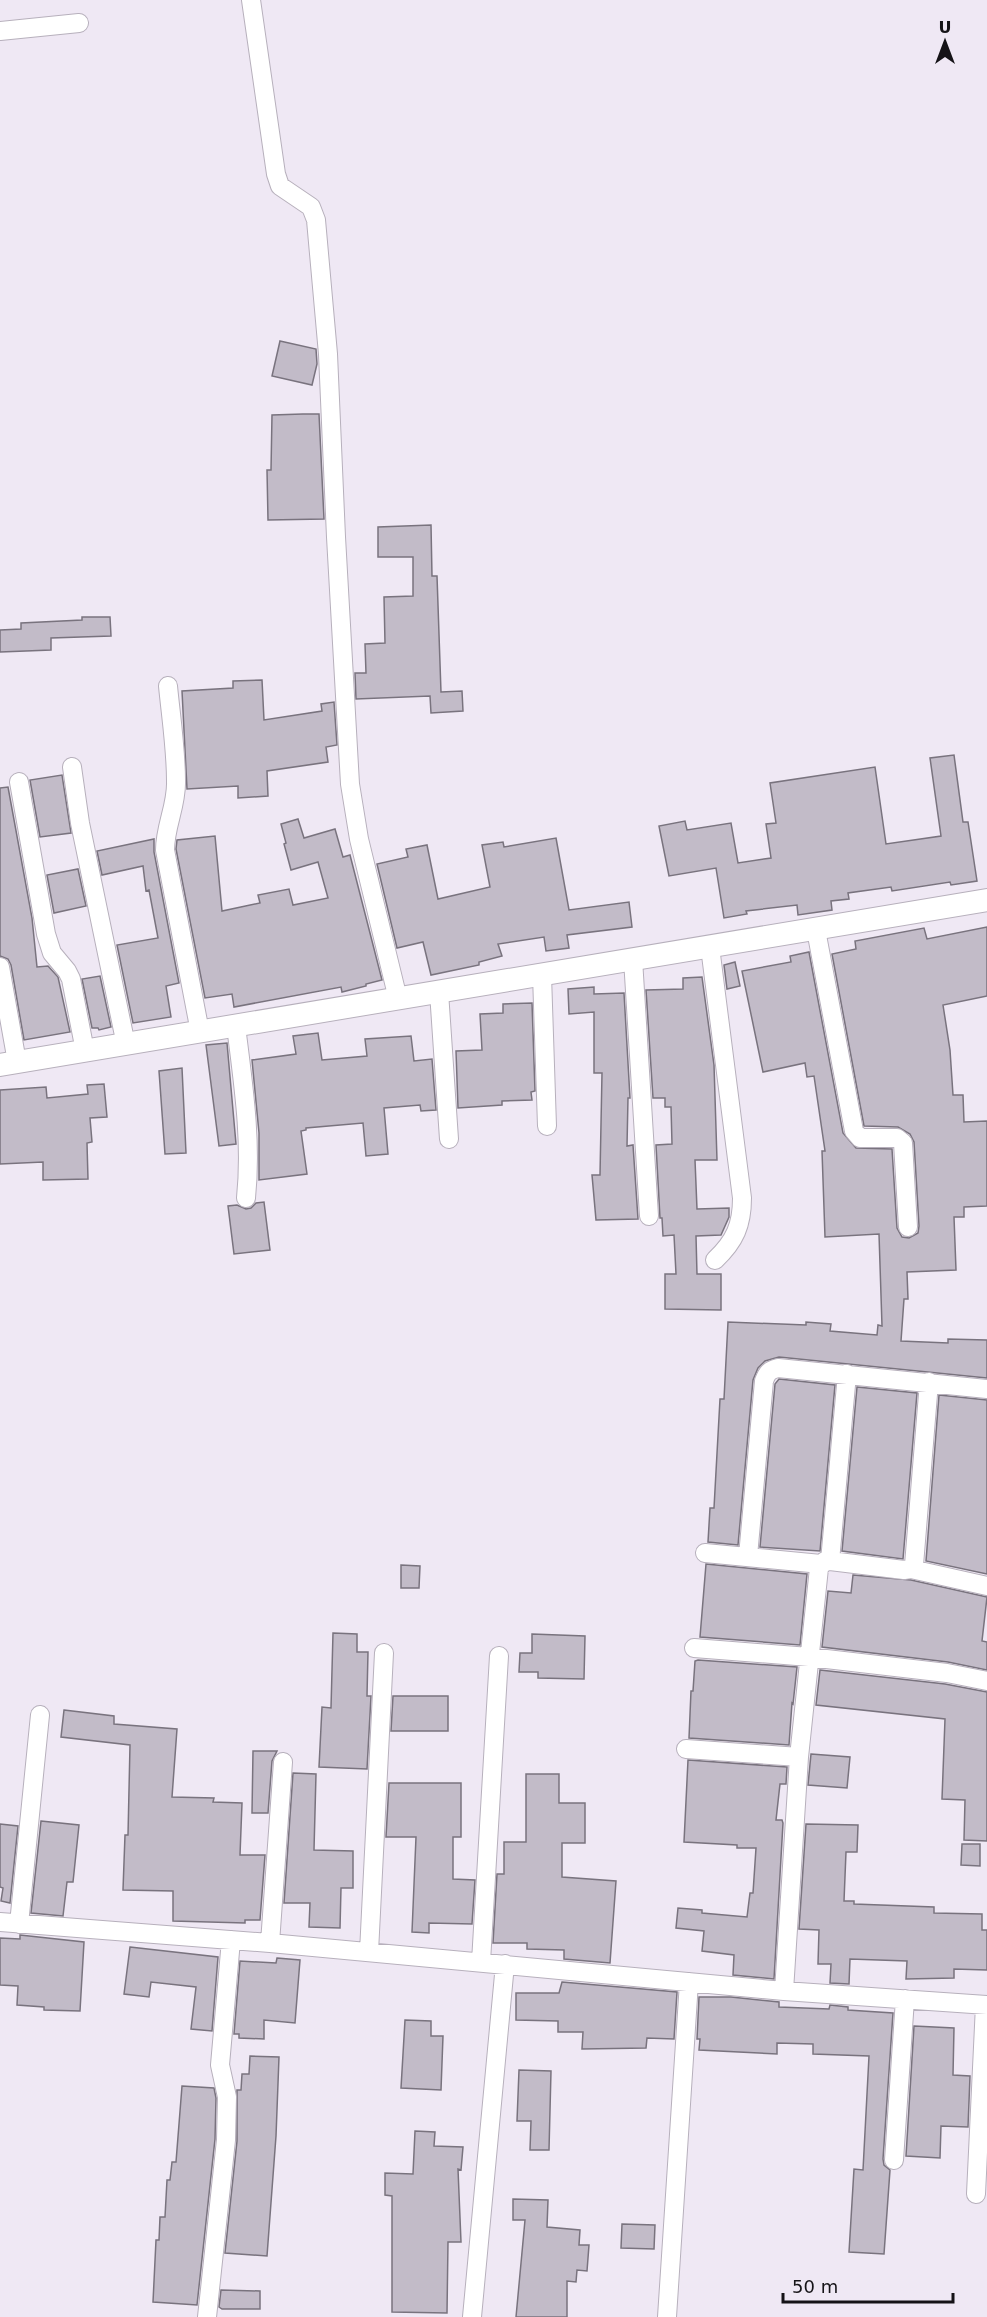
<svg xmlns="http://www.w3.org/2000/svg" width="987" height="2317" font-family="'DejaVu Sans',sans-serif">
  <style>
    .building { fill: #c2bbc8; stroke: #79737e; stroke-width: 1.5 }
    .lines { fill: none; stroke-linecap: round; stroke-linejoin: round }
    .minor-casing { stroke: #b7b0bc; stroke-width: 20 }
    .tertiary-casing { stroke: #b7b0bc; stroke-width: 24 }
    .minor { stroke: #fff; stroke-width: 18 }
    .tertiary { stroke: #fff; stroke-width: 22 }
  </style>
  <rect width="100%" height="100%" fill="#efe8f4"/>
  <path class="building" d="M 280,341 L 316,349 L 317,364 L 312,385 L 272,376 Z
    M 303,414 L 319,414 L 324,519 L 268,520 L 267,470 L 271,470 L 272,415 Z
    M 431,525 L 432,576 L 437,576 L 441,692 L 462,691 L 463,711 L 431,713 L 430,696 L 356,699 L 355,673 L 366,673 L 365,644 L 385,643 L 384,597 L 413,596 L 413,557 L 378,557 L 378,527 Z
    M 82,617 L 110,617 L 111,636 L 51,638 L 51,650 L 0,652 L 0,630 L 21,629 L 21,623 L 82,620 Z
    M 262,680 L 264,720 L 322,711 L 321,704 L 334,702 L 337,745 L 326,747 L 328,762 L 267,771 L 268,796 L 238,798 L 238,786 L 187,789 L 182,691 L 233,688 L 233,681 Z
    M 954,755 L 963,822 L 968,822 L 977,881 L 951,885 L 950,882 L 892,891 L 891,887 L 848,893 L 849,899 L 831,901 L 832,910 L 798,915 L 797,905 L 746,911 L 747,914 L 724,918 L 716,868 L 669,876 L 659,826 L 685,821 L 687,830 L 731,823 L 738,863 L 771,858 L 766,824 L 776,823 L 770,783 L 875,767 L 886,844 L 941,836 L 930,758 Z
    M 62,775 L 71,833 L 40,837 L 30,780 Z
    M 8,787 L 32,918 L 37,967 L 48,966 L 58,977 L 70,1032 L 24,1040 L 11,965 L 8,959 L 0,956 L 0,788 Z
    M 298,819 L 304,838 L 335,829 L 343,857 L 350,855 L 382,980 L 366,984 L 366,986 L 342,992 L 341,987 L 234,1007 L 232,994 L 205,998 L 176,849 L 177,840 L 215,836 L 222,911 L 260,903 L 258,895 L 289,889 L 293,905 L 328,898 L 318,862 L 291,870 L 284,844 L 286,843 L 281,824 Z
    M 556,838 L 569,910 L 629,902 L 632,927 L 567,935 L 569,948 L 546,951 L 544,937 L 498,944 L 502,956 L 479,962 L 479,965 L 431,975 L 423,942 L 397,948 L 377,864 L 408,857 L 406,849 L 427,845 L 438,899 L 490,887 L 482,845 L 503,842 L 504,847 Z
    M 154,839 L 154,852 L 179,983 L 166,986 L 171,1017 L 133,1023 L 117,945 L 158,938 L 149,890 L 146,891 L 143,866 L 102,875 L 97,851 Z
    M 78,869 L 86,906 L 54,913 L 47,875 Z
    M 987,927 L 987,996 L 943,1005 L 950,1050 L 953,1095 L 963,1095 L 964,1122 L 987,1121 L 987,1206 L 964,1207 L 964,1217 L 954,1217 L 956,1270 L 907,1272 L 908,1299 L 904,1299 L 901,1341 L 948,1343 L 948,1339 L 987,1340 L 987,1378 L 779,1357 L 765,1361 L 758,1368 L 753,1380 L 738,1545 L 708,1542 L 710,1508 L 714,1508 L 720,1399 L 724,1399 L 728,1322 L 806,1325 L 806,1322 L 831,1324 L 830,1331 L 877,1335 L 878,1325 L 882,1326 L 879,1234 L 825,1237 L 822,1151 L 825,1151 L 814,1076 L 807,1077 L 805,1063 L 763,1072 L 742,971 L 791,962 L 790,956 L 809,952 L 843,1133 L 856,1148 L 892,1149 L 897,1228 L 902,1237 L 909,1238 L 918,1233 L 919,1226 L 914,1142 L 910,1134 L 898,1127 L 864,1126 L 832,954 L 856,949 L 855,941 L 924,928 L 927,939 Z
    M 735,962 L 740,986 L 727,989 L 724,965 Z
    M 100,976 L 111,1027 L 99,1030 L 98,1028 L 92,1028 L 82,979 Z
    M 702,977 L 714,1065 L 717,1160 L 695,1160 L 697,1209 L 729,1208 L 729,1217 L 721,1235 L 696,1236 L 697,1274 L 721,1274 L 721,1310 L 665,1309 L 665,1274 L 676,1274 L 674,1235 L 663,1236 L 662,1218 L 660,1218 L 656,1145 L 672,1144 L 671,1107 L 665,1107 L 665,1098 L 653,1098 L 646,990 L 683,989 L 683,978 Z
    M 594,987 L 594,994 L 624,993 L 630,1098 L 628,1098 L 627,1146 L 633,1145 L 638,1219 L 596,1220 L 592,1175 L 600,1175 L 602,1073 L 594,1073 L 594,1012 L 569,1014 L 568,989 Z
    M 532,1003 L 535,1091 L 531,1092 L 532,1100 L 502,1101 L 502,1105 L 458,1108 L 456,1051 L 482,1050 L 480,1014 L 503,1013 L 503,1004 Z
    M 318,1033 L 322,1060 L 367,1056 L 365,1039 L 411,1036 L 414,1061 L 432,1059 L 436,1110 L 421,1111 L 420,1105 L 384,1108 L 388,1154 L 366,1156 L 363,1123 L 306,1128 L 306,1130 L 301,1131 L 307,1174 L 259,1180 L 259,1133 L 252,1060 L 296,1054 L 293,1036 Z
    M 227,1043 L 236,1144 L 219,1146 L 206,1045 Z
    M 182,1068 L 186,1153 L 165,1154 L 159,1071 Z
    M 104,1084 L 107,1117 L 90,1118 L 92,1142 L 87,1143 L 88,1179 L 43,1180 L 43,1162 L 0,1164 L 0,1090 L 46,1087 L 47,1098 L 88,1094 L 87,1085 Z
    M 264,1202 L 270,1250 L 234,1254 L 228,1206 L 237,1205 L 246,1209 L 251,1208 L 256,1203 Z
    M 779,1379 L 835,1385 L 820,1551 L 760,1547 L 775,1384 Z
    M 857,1387 L 917,1393 L 903,1559 L 842,1551 Z
    M 939,1395 L 987,1400 L 987,1574 L 926,1561 Z
    M 706,1564 L 807,1574 L 800,1645 L 700,1637 Z
    M 401,1565 L 420,1566 L 419,1588 L 401,1588 Z
    M 853,1575 L 911,1580 L 987,1597 L 982,1641 L 987,1642 L 987,1670 L 948,1662 L 822,1647 L 828,1591 L 851,1593 Z
    M 333,1633 L 357,1634 L 357,1652 L 368,1652 L 367,1696 L 371,1696 L 367,1769 L 319,1767 L 322,1707 L 331,1708 Z
    M 532,1634 L 585,1636 L 584,1679 L 538,1678 L 538,1672 L 519,1672 L 520,1653 L 532,1653 Z
    M 698,1660 L 797,1667 L 793,1704 L 792,1703 L 789,1745 L 689,1738 L 691,1691 L 693,1691 L 695,1661 Z
    M 820,1670 L 945,1684 L 987,1692 L 987,1841 L 964,1840 L 965,1800 L 942,1799 L 945,1719 L 816,1705 Z
    M 393,1696 L 448,1696 L 448,1731 L 391,1731 Z
    M 64,1710 L 114,1716 L 114,1724 L 177,1729 L 172,1797 L 214,1798 L 213,1802 L 242,1803 L 240,1855 L 265,1855 L 260,1920 L 245,1920 L 245,1923 L 173,1921 L 173,1891 L 123,1890 L 125,1835 L 128,1835 L 130,1745 L 61,1737 Z
    M 253,1751 L 277,1751 L 272,1761 L 268,1813 L 252,1813 Z
    M 811,1754 L 850,1757 L 847,1788 L 808,1785 Z
    M 688,1760 L 787,1767 L 786,1784 L 780,1784 L 776,1820 L 782,1820 L 783,1823 L 774,1979 L 733,1975 L 734,1955 L 702,1951 L 704,1931 L 676,1928 L 678,1908 L 702,1910 L 702,1913 L 747,1917 L 750,1893 L 753,1893 L 756,1848 L 737,1848 L 737,1845 L 684,1842 Z
    M 293,1773 L 316,1774 L 314,1850 L 353,1851 L 353,1888 L 341,1888 L 340,1928 L 309,1927 L 310,1903 L 284,1903 Z
    M 526,1774 L 559,1774 L 559,1803 L 585,1803 L 585,1843 L 562,1843 L 562,1877 L 616,1881 L 610,1963 L 564,1959 L 564,1950 L 527,1949 L 527,1943 L 493,1943 L 497,1874 L 504,1874 L 504,1842 L 526,1842 Z
    M 389,1783 L 461,1783 L 461,1837 L 453,1837 L 453,1879 L 475,1880 L 472,1924 L 429,1923 L 429,1933 L 412,1932 L 416,1837 L 386,1837 Z
    M 41,1821 L 79,1825 L 73,1882 L 67,1882 L 63,1916 L 31,1913 Z
    M 0,1824 L 18,1826 L 10,1903 L 1,1901 L 3,1888 L 0,1887 Z
    M 806,1824 L 858,1825 L 857,1852 L 846,1852 L 844,1901 L 854,1901 L 854,1904 L 934,1907 L 934,1913 L 982,1914 L 982,1930 L 987,1930 L 987,1970 L 954,1969 L 954,1978 L 906,1979 L 907,1961 L 850,1959 L 849,1984 L 830,1983 L 831,1964 L 818,1964 L 819,1930 L 799,1929 Z
    M 962,1844 L 980,1844 L 980,1866 L 961,1865 Z
    M 20,1935 L 84,1942 L 80,2011 L 44,2010 L 44,2007 L 17,2005 L 18,1986 L 0,1985 L 0,1938 L 20,1939 Z
    M 130,1947 L 218,1957 L 212,2031 L 191,2029 L 196,1987 L 151,1982 L 149,1997 L 124,1994 Z
    M 277,1958 L 300,1960 L 295,2023 L 264,2020 L 264,2039 L 239,2038 L 239,2034 L 234,2034 L 240,1961 L 276,1963 Z
    M 562,1982 L 677,1992 L 674,2039 L 647,2038 L 646,2048 L 582,2049 L 583,2032 L 558,2032 L 558,2021 L 516,2020 L 516,1993 L 559,1993 Z
    M 699,1997 L 731,1997 L 779,2002 L 779,2007 L 829,2009 L 830,2005 L 848,2007 L 848,2010 L 893,2013 L 883,2159 L 884,2165 L 890,2170 L 884,2254 L 849,2252 L 854,2169 L 863,2170 L 869,2056 L 813,2054 L 813,2044 L 777,2043 L 777,2054 L 699,2050 L 700,2039 L 697,2039 Z
    M 405,2020 L 431,2021 L 431,2036 L 443,2036 L 441,2090 L 401,2088 Z
    M 914,2026 L 954,2028 L 953,2075 L 970,2076 L 968,2127 L 941,2126 L 940,2158 L 906,2156 Z
    M 250,2056 L 279,2057 L 276,2136 L 267,2256 L 225,2253 L 237,2141 L 237,2090 L 241,2090 L 242,2074 L 249,2074 Z
    M 519,2070 L 551,2071 L 549,2150 L 530,2150 L 531,2121 L 517,2121 Z
    M 182,2086 L 214,2088 L 216,2098 L 215,2139 L 197,2305 L 153,2302 L 156,2240 L 159,2240 L 160,2217 L 165,2217 L 167,2180 L 170,2180 L 172,2162 L 176,2162 Z
    M 415,2131 L 435,2132 L 434,2146 L 463,2147 L 461,2170 L 458,2169 L 461,2242 L 448,2242 L 447,2313 L 392,2312 L 392,2196 L 385,2195 L 385,2173 L 413,2174 Z
    M 513,2199 L 548,2200 L 547,2227 L 580,2230 L 579,2245 L 589,2245 L 587,2271 L 577,2270 L 576,2282 L 567,2281 L 567,2317 L 516,2317 L 525,2220 L 513,2220 Z
    M 622,2224 L 655,2225 L 654,2249 L 621,2248 Z
    M 221,2290 L 260,2291 L 260,2309 L 222,2309 L 219,2307 Z"/>
  <g class="lines">
    <g class="minor-casing">
      <path id="minor" d="M 251,0 L 276,174 L 280,186 L 311,207 L 316,220 L 328,354 L 336,537 L 350,784 L 359,839 L 398,999
        M 0,31 L 79,23
        M 168,686 C 171,717 176,749 176,781 C 177,805 165,826 165,850 L 200,1032
        M 72,767 L 80,823 L 126,1045
        M 19,782 L 46,934 L 52,953 L 67,971 L 71,979 L 85,1051
        M 816,930 L 854,1131 L 860,1138 L 897,1138 L 903,1143 L 908,1227
        M 710,947 L 742,1198 C 742,1225 735,1241 715,1260
        M 633,959 L 649,1216
        M 0,967 L 17,1062
        M 542,975 L 547,1126
        M 439,992 L 449,1139
        M 236,1026 C 243,1083 252,1140 246,1198
        M 705,1553 L 821,1564
        M 748,1556 L 764,1381 C 767,1373 769,1370 778,1368 L 987,1389
        M 830,1561 L 847,1374
        M 911,1569 L 987,1586
        M 694,1648 L 809,1657 L 947,1673 L 987,1681
        M 686,1749 L 799,1757
        M 0,1922 L 270,1943 L 784,1991 L 987,2005
        M 19,1924 L 40,1715
        M 270,1943 L 283,1762
        M 369,1952 L 384,1653
        M 481,1962 L 499,1656
        M 784,1991 L 799,1757 L 819,1568 L 825,1561 L 830,1561 L 904,1570 L 911,1569 L 914,1565 L 929,1382
        M 894,2160 L 905,1999
        M 976,2194 L 985,2005
        M 207,2317 L 226,2140 L 227,2097 L 220,2065 L 231,1940
        M 472,2317 L 505,1964
        M 667,2317 L 689,1982"/>
    </g>
    <g class="tertiary-casing">
      <path id="tertiary" d="M 0,1065 L 987,900"/>
    </g>
    <use href="#minor" class="minor"/>
    <use href="#tertiary" class="tertiary"/>
  </g>
  <g transform="translate(945 42)" stroke="#efe8f4" stroke-width="4.5" paint-order="stroke">
  <path d="M0-4.5L10 22L0 15L-10 22Z" fill="#151317"/>
  <text y="-9" font-size="16" font-weight="bold" text-anchor="middle" fill="#151317">U</text>
  </g>
  <path d="M783 2293v9h170v-9" fill="none" stroke="#151317" stroke-width="3"/>
  <text x="792" y="2293" font-size="18" fill="#151317" stroke="#efe8f4" stroke-width="4.5" paint-order="stroke">50 m</text>
</svg>
